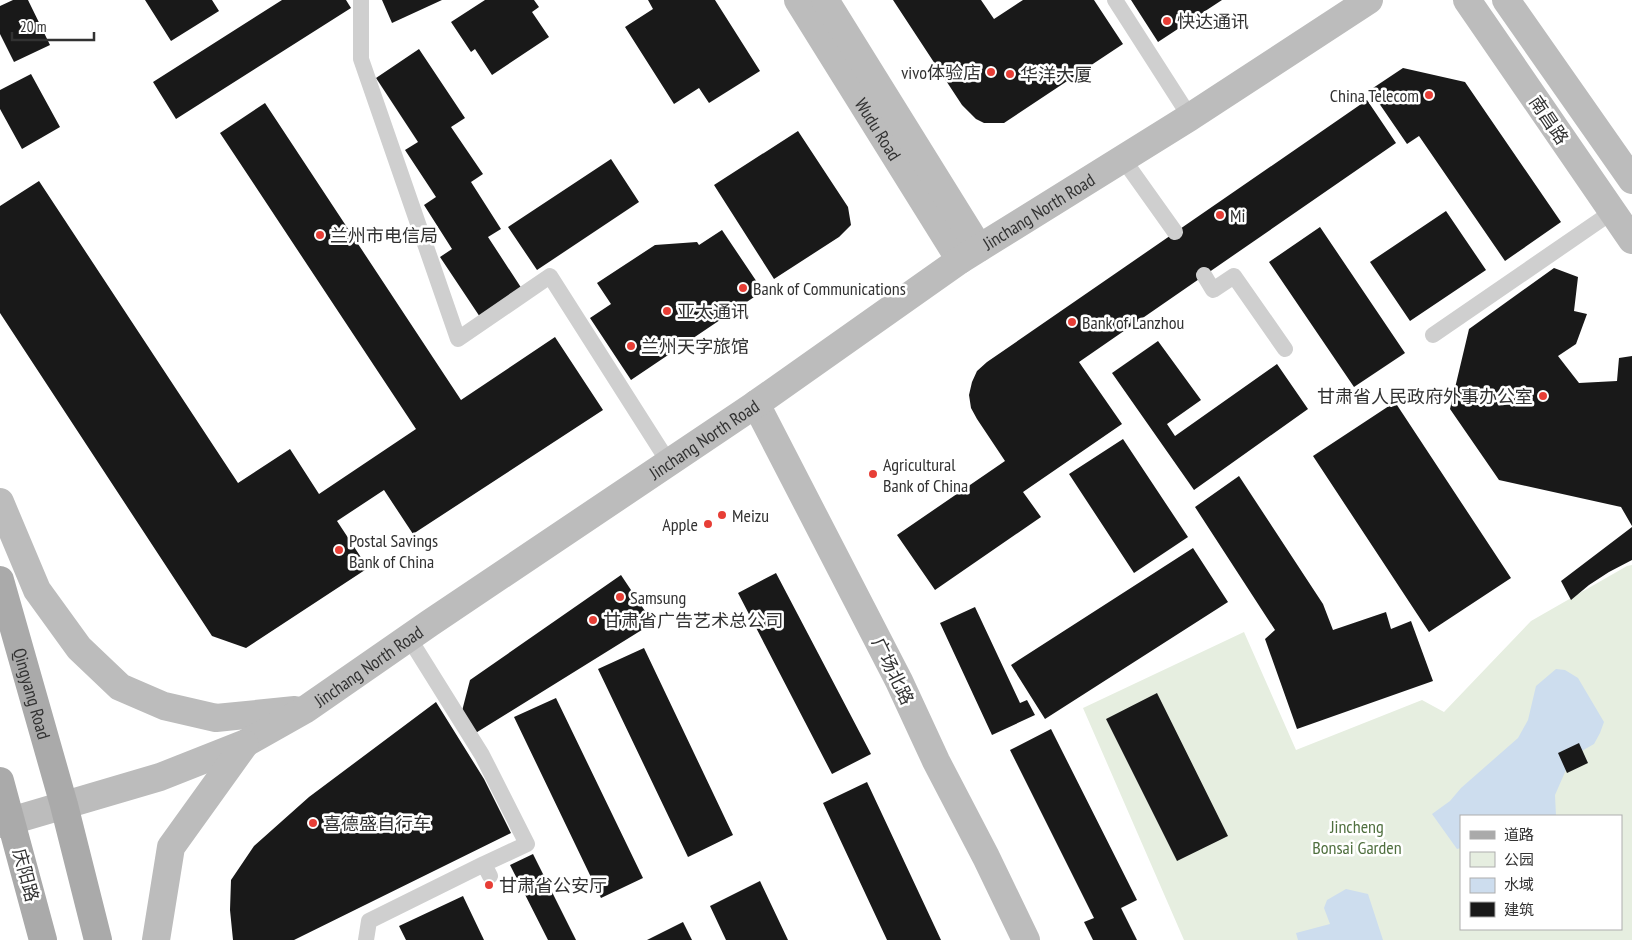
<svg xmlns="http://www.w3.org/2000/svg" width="1632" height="940" font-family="'PT Sans Narrow','Noto Sans SC',sans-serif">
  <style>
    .green { fill: #e6eee0; fill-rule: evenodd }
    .water { fill: #cdddee }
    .building { fill: #191919 }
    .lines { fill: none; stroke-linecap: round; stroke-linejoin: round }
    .lane { stroke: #cfcfcf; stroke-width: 16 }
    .secondary { stroke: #bcbcbc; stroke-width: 28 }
    .primary { stroke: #aaa; stroke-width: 28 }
    .poi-dot { fill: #e73e36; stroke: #fff; stroke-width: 2 }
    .labels { text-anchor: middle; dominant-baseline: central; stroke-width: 5; stroke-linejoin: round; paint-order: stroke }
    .poi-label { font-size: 18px; fill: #323232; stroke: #fff; text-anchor: start }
    .street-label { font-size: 18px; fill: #323232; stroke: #fff }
    .park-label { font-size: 18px; fill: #4f6f3e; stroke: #fff }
  </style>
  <rect width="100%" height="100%" fill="#fff"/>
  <path class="green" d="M 1632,565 L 1632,940 L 1184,940 L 1083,708 L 1244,632 L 1296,750 L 1422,700 L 1444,712 L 1531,621 L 1627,566 ZM 1461,816 L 1621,816 L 1621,929 L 1461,929 Z"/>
  <path class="water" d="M 1556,669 L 1565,670 L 1578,678 L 1604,722 L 1600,733 L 1594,744 L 1580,752 L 1569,763 L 1555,795 L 1556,816 L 1461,816 L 1461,848 L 1457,849 L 1432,814 L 1450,801 L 1461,788 L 1518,738 L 1528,720 L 1536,686 Z
    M 1346,889 L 1368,894 L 1383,940 L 1298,940 L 1296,933 L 1330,924 L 1324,908 L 1327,900 Z"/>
  <path class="building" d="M 13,0 L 28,0 L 50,45 L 14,62 L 0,34 L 0,6 Z
    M 145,0 L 212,0 L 219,11 L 171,41 Z
    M 282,0 L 346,0 L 351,8 L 176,119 L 153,82 Z
    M 382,0 L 442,0 L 392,23 Z
    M 485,0 L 534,0 L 539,7 L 532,12 L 549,37 L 492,75 L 475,49 L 471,52 L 451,22 Z
    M 648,0 L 715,0 L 760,71 L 709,103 L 699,88 L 674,104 L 625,27 L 653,9 Z
    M 893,0 L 981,0 L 994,19 L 1023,0 L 1094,0 L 1123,44 L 1004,123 L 984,123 L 976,119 L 962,105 Z
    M 1131,0 L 1222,0 L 1158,42 Z
    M 419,49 L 465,118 L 451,127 L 483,174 L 471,182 L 501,229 L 488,237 L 522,289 L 480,317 L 440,257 L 452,249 L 424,205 L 436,197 L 405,150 L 418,142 L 376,78 Z
    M 1403,68 L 1465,82 L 1561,222 L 1505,261 L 1419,136 L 1407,144 L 1370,90 Z
    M 31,74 L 60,127 L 22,149 L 0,109 L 0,90 Z
    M 1367,100 L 1396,143 L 1079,362 L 1122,424 L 1023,492 L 1041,517 L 935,590 L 897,535 L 1005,461 L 977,419 L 971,408 L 969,395 L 972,382 L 977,371 L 987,362 Z
    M 265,103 L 461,400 L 555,337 L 603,410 L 413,534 L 384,490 L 337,521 L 368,568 L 246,648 L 212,636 L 0,313 L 0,206 L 39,181 L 238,483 L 290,449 L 319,494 L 416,429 L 220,133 Z
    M 798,131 L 848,207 L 851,225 L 839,237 L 774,279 L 714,185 Z
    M 611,159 L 639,202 L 537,270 L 508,227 Z
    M 1446,211 L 1486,270 L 1410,321 L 1370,262 Z
    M 1320,227 L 1405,353 L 1354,387 L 1269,262 Z
    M 722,230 L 763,291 L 631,380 L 590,318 L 611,304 L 597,283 L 655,245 L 697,242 L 699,245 Z
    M 1554,268 L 1578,277 L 1574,311 L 1587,314 L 1576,344 L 1558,356 L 1579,383 L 1617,381 L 1619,358 L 1632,356 L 1632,526 L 1621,507 L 1499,480 L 1450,409 L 1469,329 Z
    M 1158,341 L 1201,400 L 1167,424 L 1175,436 L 1277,364 L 1308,409 L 1194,490 L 1112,373 Z
    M 1395,402 L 1511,578 L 1429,632 L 1313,456 Z
    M 1123,439 L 1188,537 L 1134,573 L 1069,474 Z
    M 1239,476 L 1323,604 L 1333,630 L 1386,612 L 1391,629 L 1411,621 L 1433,681 L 1297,729 L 1265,639 L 1275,630 L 1195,507 Z
    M 1632,527 L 1632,560 L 1609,572 L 1589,585 L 1571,600 L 1561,581 Z
    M 1193,548 L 1228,602 L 1045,719 L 1011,665 Z
    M 776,573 L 871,754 L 832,774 L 738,593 Z
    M 621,575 L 653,623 L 474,734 L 462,711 L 470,680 Z
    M 975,607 L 1020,703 L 1027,700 L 1035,715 L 992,735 L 940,623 Z
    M 644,648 L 733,835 L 688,857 L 598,669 Z
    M 1157,693 L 1228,836 L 1177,861 L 1106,719 Z
    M 556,698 L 643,878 L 601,898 L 514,717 Z
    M 436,702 L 484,779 L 511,833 L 294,940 L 233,940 L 230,910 L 231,880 L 254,846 L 309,797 Z
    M 1051,729 L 1137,900 L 1121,908 L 1137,940 L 1093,940 L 1084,922 L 1094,918 L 1010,750 Z
    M 1579,743 L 1588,763 L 1567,773 L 1558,753 Z
    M 867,782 L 941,940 L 887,940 L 823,803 Z
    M 533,854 L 576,940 L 548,940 L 510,865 Z
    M 760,881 L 788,940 L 726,940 L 710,906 Z
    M 463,896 L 484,940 L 406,940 L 399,926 Z
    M 683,922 L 692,940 L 647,940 Z"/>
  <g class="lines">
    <path class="lane" d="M 361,0 L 361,59 L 458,339 L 550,276 L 669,463
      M 1115,0 L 1190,117
      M 1123,159 L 1175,232
      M 1204,275 L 1213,290 L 1234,276 L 1285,349
      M 1433,335 L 1612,212
      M 409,638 L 482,755 L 527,844 L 484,864 L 490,876
      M 366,940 L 369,921 L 484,864"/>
    <g class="secondary">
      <path id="s1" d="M 798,0 L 960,260"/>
      <path d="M 825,0 L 979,248"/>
      <path d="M 1467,0 L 1632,240"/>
      <path d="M 1506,0 L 1632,180"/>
      <path d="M 756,404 L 899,681 L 936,761 L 986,857 L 1026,940"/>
      <path d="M 0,502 L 37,590 L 79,648 L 120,687 L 164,706 L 216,718 L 295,710"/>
      <path id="s2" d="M 0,824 L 160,777 L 246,743 L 306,709 L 430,623 L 756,404 L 960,260 L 1190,117 L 1369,0"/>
      <path d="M 156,940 L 171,847 L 245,744"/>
    </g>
    <g class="primary">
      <path id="s3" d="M 0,580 L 64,805 L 98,940"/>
      <path d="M 0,781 L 43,940"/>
    </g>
  </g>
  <g class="poi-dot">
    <circle cx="1167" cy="21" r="5"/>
    <circle cx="991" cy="72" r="5"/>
    <circle cx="1010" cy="74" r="5"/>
    <circle cx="1429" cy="95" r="5"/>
    <circle cx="1220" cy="215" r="5"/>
    <circle cx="320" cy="235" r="5"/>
    <circle cx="743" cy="288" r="5"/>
    <circle cx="667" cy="311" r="5"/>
    <circle cx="1072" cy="322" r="5"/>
    <circle cx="631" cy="346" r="5"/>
    <circle cx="1543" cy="396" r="5"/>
    <circle cx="873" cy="474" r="5"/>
    <circle cx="722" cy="515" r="5"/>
    <circle cx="708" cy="524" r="5"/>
    <circle cx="339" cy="550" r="5"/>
    <circle cx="620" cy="597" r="5"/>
    <circle cx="593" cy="620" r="5"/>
    <circle cx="313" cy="823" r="5"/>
    <circle cx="489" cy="885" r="5"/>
  </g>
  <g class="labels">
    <g class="poi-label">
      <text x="1177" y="21">快达通讯</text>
      <text x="981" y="72" text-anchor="end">vivo体验店</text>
      <text x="1020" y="74">华洋大厦</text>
      <text x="1419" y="95" text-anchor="end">China Telecom</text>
      <text x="1230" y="215">Mi</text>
      <text x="330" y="235">兰州市电信局</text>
      <text x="753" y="288">Bank of Communications</text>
      <text x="677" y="311">亚太通讯</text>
      <text x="1082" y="322">Bank of Lanzhou</text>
      <text x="641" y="346">兰州天字旅馆</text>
      <text x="1533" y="396" text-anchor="end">甘肃省人民政府外事办公室</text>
      <text x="883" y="464">Agricultural<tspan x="883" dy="21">Bank of China</tspan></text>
      <text x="732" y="515">Meizu</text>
      <text x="698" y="524" text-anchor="end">Apple</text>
      <text x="349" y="540">Postal Savings<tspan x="349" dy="21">Bank of China</tspan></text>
      <text x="630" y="597">Samsung</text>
      <text x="603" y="620">甘肃省广告艺术总公司</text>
      <text x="323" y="823">喜德盛自行车</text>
      <text x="499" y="885">甘肃省公安厅</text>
    </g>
    <g class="street-label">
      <text transform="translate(1549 120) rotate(56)">南昌路</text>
      <text stroke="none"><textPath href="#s1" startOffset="152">Wudu Road</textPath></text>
      <text stroke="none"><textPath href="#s2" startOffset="1214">Jinchang North Road</textPath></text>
      <text stroke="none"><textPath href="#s2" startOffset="809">Jinchang North Road</textPath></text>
      <text stroke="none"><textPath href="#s2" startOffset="404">Jinchang North Road</textPath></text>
      <text transform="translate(893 671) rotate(64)">广场北路</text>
      <text stroke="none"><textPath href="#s3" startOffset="118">Qingyang Road</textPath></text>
      <text transform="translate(26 875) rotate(75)">庆阳路</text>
    </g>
    <g class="park-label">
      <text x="1357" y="826">Jincheng<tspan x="1357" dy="21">Bonsai Garden</tspan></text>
    </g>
  </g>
  <rect x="1460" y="815" width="162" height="115" fill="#ffffff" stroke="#adadad"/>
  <rect x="1470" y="831" width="25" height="8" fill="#aaaaaa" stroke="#adadad"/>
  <text x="1504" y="840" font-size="15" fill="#323232">道路</text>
  <rect x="1470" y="852" width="25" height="15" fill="#e6eee0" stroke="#adadad"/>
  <text x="1504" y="865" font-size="15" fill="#323232">公园</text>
  <rect x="1470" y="878" width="25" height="15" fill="#cdddee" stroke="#adadad"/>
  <text x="1504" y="890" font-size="15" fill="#323232">水域</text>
  <rect x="1470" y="902" width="25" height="15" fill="#191919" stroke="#adadad"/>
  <text x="1504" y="915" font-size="15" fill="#323232">建筑</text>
  <path d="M12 32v8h82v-8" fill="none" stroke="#323232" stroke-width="2.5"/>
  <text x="20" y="32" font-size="15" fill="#323232" stroke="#ffffff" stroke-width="4" paint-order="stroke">20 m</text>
</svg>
